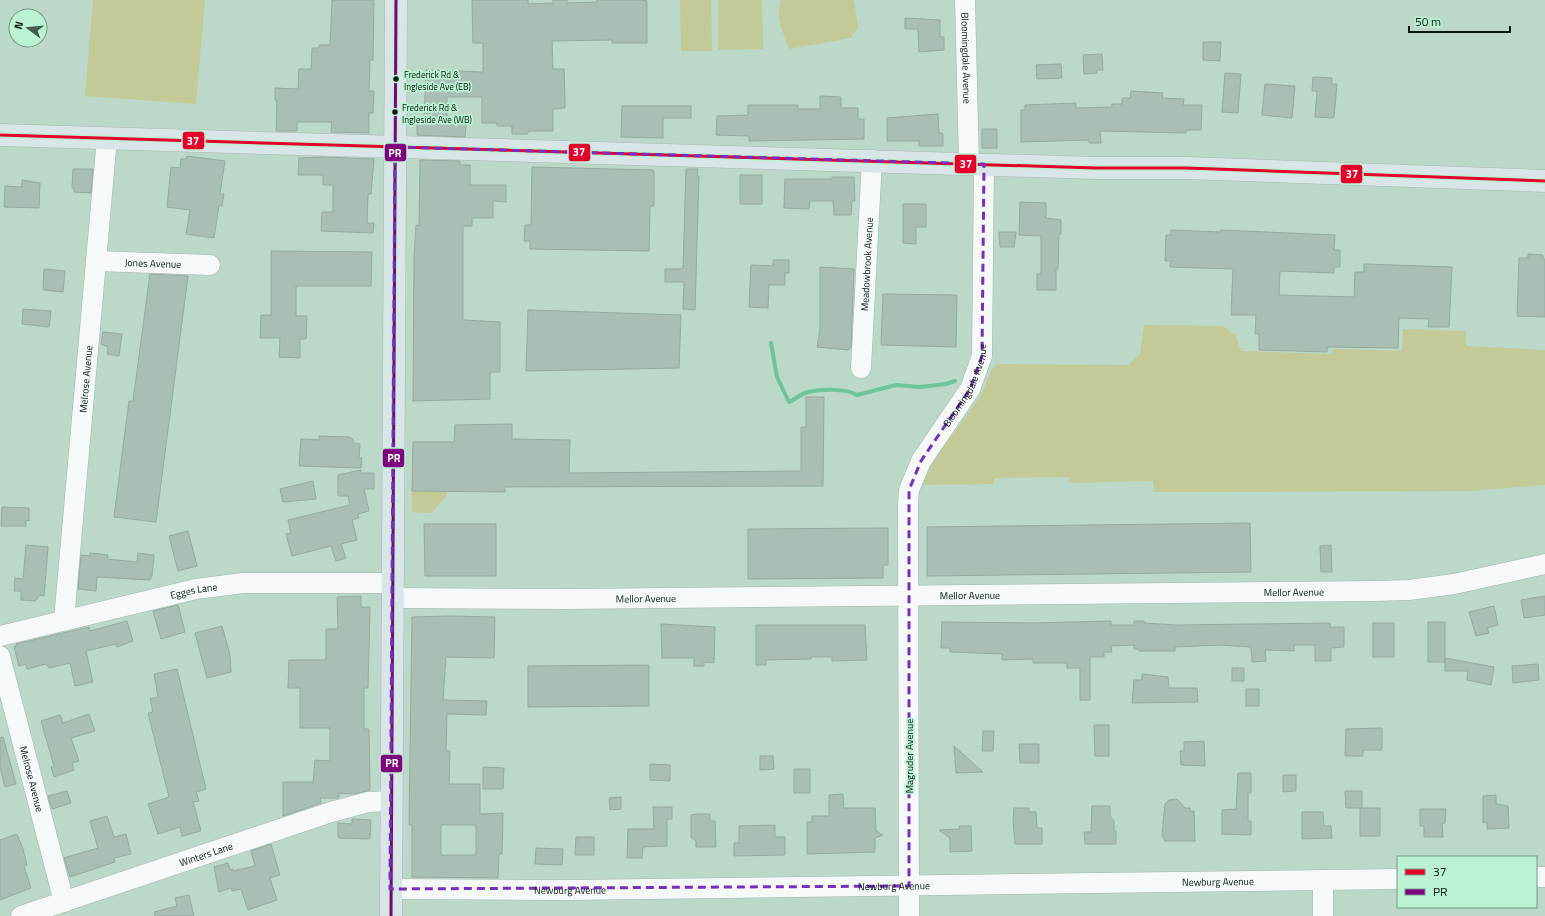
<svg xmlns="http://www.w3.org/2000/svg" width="1545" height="916" font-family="'Titillium Web',sans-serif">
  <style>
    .green { fill: #c3c997 }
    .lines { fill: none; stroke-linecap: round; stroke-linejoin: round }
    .stream { stroke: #6ec49c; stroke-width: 4 }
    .building { fill: #a9bfb3; stroke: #94aa9e; fill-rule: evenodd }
    .minor-casing { stroke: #9fb6a9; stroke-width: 21 }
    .major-casing { stroke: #a8b6ae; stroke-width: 23 }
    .minor { stroke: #f5f9f7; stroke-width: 20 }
    .major { stroke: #d8e6e7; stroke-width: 22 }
    .bus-1-casing { stroke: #bcf2d4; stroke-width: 6 }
    .bus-2-casing { stroke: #bcf2d4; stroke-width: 6 }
    .bus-1 { stroke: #e4002b; stroke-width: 3 }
    .bus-2 { stroke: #800080; stroke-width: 3 }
    .marked { fill: none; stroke: #7b2cbf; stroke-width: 3; stroke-dasharray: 8 5; stroke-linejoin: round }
    .bus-dot { fill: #04180e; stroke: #bcf2d4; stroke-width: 1.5 }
    .labels { text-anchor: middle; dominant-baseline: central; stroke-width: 3.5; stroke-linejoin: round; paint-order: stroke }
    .bus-label { font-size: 9px; fill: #04180e; stroke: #bcf2d4; text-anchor: start }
    .street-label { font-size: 10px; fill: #04180e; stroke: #bcf2d4 }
    .line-badge { stroke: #bcf2d4; stroke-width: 1.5 }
    .badge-label { font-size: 11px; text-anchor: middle; font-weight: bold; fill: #fff }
  </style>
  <rect width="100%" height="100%" fill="#bcd8c8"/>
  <path class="green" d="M 93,0 L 205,0 L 196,104 L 85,96 Z
    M 680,0 L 711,0 L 712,51 L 681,51 Z
    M 718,0 L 762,0 L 763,49 L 718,50 Z
    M 781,0 L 854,0 L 858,27 L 851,38 L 789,49 C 783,33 775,16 781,0 Z
    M 1144,325 L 1223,326 L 1236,336 L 1241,351 L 1332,354 L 1333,349 L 1402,351 L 1403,329 L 1466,331 L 1466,346 L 1545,350 L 1545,485 L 1469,491 L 1154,492 L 1153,481 L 1069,483 L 1069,477 L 994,478 L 994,484 L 923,485 C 934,451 962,426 980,396 C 986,387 988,371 997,364 L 1128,365 L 1140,354 Z
    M 412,491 L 447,491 L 447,496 L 431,513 L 412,512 Z"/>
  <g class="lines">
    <path class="stream" d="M 771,343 L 777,377 L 789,402 C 795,400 799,395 805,393 C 817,389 847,388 857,395 L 896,385 L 920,387 L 946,384 L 955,381"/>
  </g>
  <path class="building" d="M 332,0 L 374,0 L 373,60 L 370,60 L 369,91 L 374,91 L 373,113 L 369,113 L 369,133 L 331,132 L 332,122 L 297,122 L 297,131 L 276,131 L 277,101 L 275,100 L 275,88 L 298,89 L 299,69 L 311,69 L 312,48 L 319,48 L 319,45 L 330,45 Z
    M 472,0 L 528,0 L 528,4 L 553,3 L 553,0 L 567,0 L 567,3 L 597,2 L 597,0 L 642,0 L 647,1 L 647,43 L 612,43 L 612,40 L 552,41 L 553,69 L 564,69 L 565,98 L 565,108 L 553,109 L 553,131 L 529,131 L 527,134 L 512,134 L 512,126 L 497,126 L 497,123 L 482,123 L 482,97 L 447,97 L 447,122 L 466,122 L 465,137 L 417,135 L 417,121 L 424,121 L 426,70 L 483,72 L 483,43 L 473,43 Z
    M 905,18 L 940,20 L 940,37 L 944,37 L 944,50 L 919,52 L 918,29 L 905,29 Z
    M 1203,42 L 1221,42 L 1220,61 L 1203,60 Z
    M 1102,54 L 1103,70 L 1097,70 L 1097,73 L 1084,74 L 1083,55 Z
    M 1061,64 L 1062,78 L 1037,79 L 1036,65 Z
    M 1225,73 L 1241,74 L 1238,113 L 1222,112 Z
    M 1313,77 L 1332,78 L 1332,84 L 1337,84 L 1334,118 L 1315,117 L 1317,91 L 1312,91 Z
    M 1265,84 L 1295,86 L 1292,118 L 1262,115 Z
    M 1131,91 L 1163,93 L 1162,98 L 1184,99 L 1183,105 L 1202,105 L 1201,130 L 1186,130 L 1186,133 L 1100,131 L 1101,143 L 1089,143 L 1089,140 L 1021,142 L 1021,110 L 1025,110 L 1025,105 L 1076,103 L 1076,108 L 1112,107 L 1112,104 L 1122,104 L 1122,98 L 1130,98 Z
    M 820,96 L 841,97 L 841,108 L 858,108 L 858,119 L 864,119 L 864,139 L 749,141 L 749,136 L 716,135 L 717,116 L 748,115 L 748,105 L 798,105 L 798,109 L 820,109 Z
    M 622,106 L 691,106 L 691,118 L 663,118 L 663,138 L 621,137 Z
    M 938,114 L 939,133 L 943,133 L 943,146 L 919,146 L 919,141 L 887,141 L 887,118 Z
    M 982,129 L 997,129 L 997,148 L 982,148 Z
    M 187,156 L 225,161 L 220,194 L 224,194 L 222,206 L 219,205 L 214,238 L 186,234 L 190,210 L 167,207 L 171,167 L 180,168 L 181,159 L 186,159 Z
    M 321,157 L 374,159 L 371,194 L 368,194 L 367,223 L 374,223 L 373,233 L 321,231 L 322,212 L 333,212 L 333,185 L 323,185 L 323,175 L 298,175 L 299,158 Z
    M 420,160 L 460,161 L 460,165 L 470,165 L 470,185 L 506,185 L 506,202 L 493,201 L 493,218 L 472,218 L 472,226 L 463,226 L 463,320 L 500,322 L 500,372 L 490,372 L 490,399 L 413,401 L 414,257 L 416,225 L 419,226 Z
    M 532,167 L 654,170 L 654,206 L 650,206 L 649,251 L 530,249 L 530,241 L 524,241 L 525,225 L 531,225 Z
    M 73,169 L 93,169 L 91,193 L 74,192 L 74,188 L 72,188 Z
    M 686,169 L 698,169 L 697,176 L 699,176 L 695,310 L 683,309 L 684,282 L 665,282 L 665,269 L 683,269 Z
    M 740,175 L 762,175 L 762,204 L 740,204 Z
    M 832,177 L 854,177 L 855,201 L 852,201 L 851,215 L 834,215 L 833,201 L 810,201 L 809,209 L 784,208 L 785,179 L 832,179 Z
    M 22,180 L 40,183 L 39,208 L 4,207 L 5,186 L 22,187 Z
    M 1020,202 L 1046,203 L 1046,218 L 1061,220 L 1061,234 L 1059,234 L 1058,269 L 1056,269 L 1056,290 L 1037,290 L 1037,274 L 1041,274 L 1041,236 L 1019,235 Z
    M 903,204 L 926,204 L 926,227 L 916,227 L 916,244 L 903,243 Z
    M 1171,230 L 1220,232 L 1220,230 L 1335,235 L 1334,250 L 1340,250 L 1340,267 L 1334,267 L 1334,273 L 1280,271 L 1279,295 L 1354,297 L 1355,272 L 1364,272 L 1364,264 L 1452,267 L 1449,327 L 1428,327 L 1429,319 L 1399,318 L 1398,348 L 1327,347 L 1327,352 L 1259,350 L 1259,334 L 1255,334 L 1256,315 L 1231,315 L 1233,269 L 1170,267 L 1171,261 L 1165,261 L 1166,235 L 1171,235 Z
    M 999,232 L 1016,232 L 1014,247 L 1000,247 Z
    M 271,251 L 372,252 L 371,286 L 296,286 L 296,316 L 307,316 L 306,339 L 300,339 L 300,358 L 279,357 L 280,338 L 260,338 L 261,315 L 271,315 Z
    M 1528,254 L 1543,255 L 1543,259 L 1545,259 L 1545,317 L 1517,316 L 1519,258 L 1528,258 Z
    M 773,260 L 789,260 L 789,273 L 785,273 L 785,285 L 769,285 L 768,308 L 749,307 L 751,265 L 773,266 Z
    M 820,267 L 854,269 L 851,348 L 848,350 L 817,347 L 820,330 Z
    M 44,269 L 65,271 L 63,292 L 43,290 Z
    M 150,274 L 188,276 L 156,522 L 114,517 L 129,401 L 133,401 Z
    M 883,294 L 957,295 L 956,347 L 881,345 Z
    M 23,309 L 51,311 L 49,327 L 22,324 Z
    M 528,310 L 681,315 L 679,368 L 526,371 Z
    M 103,332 L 122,334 L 119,356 L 107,354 L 108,347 L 101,344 Z
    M 806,397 L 824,397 L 823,486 L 505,487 L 505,492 L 412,491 L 413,442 L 454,442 L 455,425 L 512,424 L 512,439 L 570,440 L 569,473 L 801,471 L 801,427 L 806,427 Z
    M 319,436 L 349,437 L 353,439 L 353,443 L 360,444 L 359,458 L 362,458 L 361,468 L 299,466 L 301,439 L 319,440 Z
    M 361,470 L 361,473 L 374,473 L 374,489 L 364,489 L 369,511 L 358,514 L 359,518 L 352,520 L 357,540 L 341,544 L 346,558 L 336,561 L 331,546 L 292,556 L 286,534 L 291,533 L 288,520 L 350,505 L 348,496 L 338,496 L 338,475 Z
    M 313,481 L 316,499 L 283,502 L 280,489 Z
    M 2,507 L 29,508 L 29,521 L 26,520 L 26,526 L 1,526 Z
    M 1250,523 L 1251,572 L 927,576 L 927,527 Z
    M 424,524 L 496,524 L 496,576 L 425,576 Z
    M 888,528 L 888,565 L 883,565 L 883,578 L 748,579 L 748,529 Z
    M 188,531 L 197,566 L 178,571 L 169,536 Z
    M 26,545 L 48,547 L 44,596 L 40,595 L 35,601 L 21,600 L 21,591 L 14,591 L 15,578 L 23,579 Z
    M 1331,545 L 1332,572 L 1321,572 L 1320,546 Z
    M 90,553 L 108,555 L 107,559 L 137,562 L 138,553 L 154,555 L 152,576 L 150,580 L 97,577 L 96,591 L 78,589 L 81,555 L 90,556 Z
    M 361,596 L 361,607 L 370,607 L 368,688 L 364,688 L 364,729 L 369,729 L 370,790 L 355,794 L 339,793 L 339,798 L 320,798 L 321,803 L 283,816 L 283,782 L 313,782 L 315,760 L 330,761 L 330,728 L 300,728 L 300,688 L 288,688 L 289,660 L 326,660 L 326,629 L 338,629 L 337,597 Z
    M 1545,596 L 1545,615 L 1524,618 L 1521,600 Z
    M 178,605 L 185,632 L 161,639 L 153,611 Z
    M 1494,606 L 1498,625 L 1487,628 L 1489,633 L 1476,636 L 1469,612 Z
    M 449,616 L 495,617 L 494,658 L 446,657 L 443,700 L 487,701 L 486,715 L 447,714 L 446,751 L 450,751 L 449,784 L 480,784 L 480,814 L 503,813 L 502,854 L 499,854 L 498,878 L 412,877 L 412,825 L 409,825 L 412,617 ZM 441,825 L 476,825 L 476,855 L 441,855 Z
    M 127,621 L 133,641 L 117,647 L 116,644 L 86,651 L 93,682 L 75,686 L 70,663 L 49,668 L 46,664 L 27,669 L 26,664 L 19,666 L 14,647 L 16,646 L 16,644 L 89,627 L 90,631 Z
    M 1111,621 L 1111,625 L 1134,625 L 1134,621 L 1144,621 L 1144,623 L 1176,625 L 1330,623 L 1330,627 L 1344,627 L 1344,647 L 1331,648 L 1331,661 L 1315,661 L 1315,645 L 1294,645 L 1294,651 L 1265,650 L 1266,661 L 1252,662 L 1251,647 L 1220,645 L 1175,647 L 1175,651 L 1139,651 L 1139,649 L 1134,649 L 1134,645 L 1111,646 L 1112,652 L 1104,652 L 1104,657 L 1090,657 L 1090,700 L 1080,700 L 1080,668 L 1067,668 L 1067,663 L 1033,663 L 1033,659 L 1002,660 L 1002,654 L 950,652 L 950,648 L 941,648 L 942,622 L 1034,623 Z
    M 1428,622 L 1445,622 L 1445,662 L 1428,662 Z
    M 1373,623 L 1394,623 L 1394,657 L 1373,657 Z
    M 661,624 L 715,627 L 714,663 L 704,662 L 704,666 L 694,666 L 694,658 L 662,658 Z
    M 756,625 L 865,625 L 867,660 L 832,661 L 832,657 L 811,657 L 811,659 L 766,660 L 766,665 L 756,665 Z
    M 222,626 L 230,655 L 231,672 L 207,678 L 195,633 Z
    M 1445,658 L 1494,667 L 1491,685 L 1467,680 L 1468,671 L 1445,671 Z
    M 1538,664 L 1539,680 L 1513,683 L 1512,666 Z
    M 649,665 L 649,706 L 528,707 L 528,666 Z
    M 1232,668 L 1244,668 L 1244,681 L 1232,681 Z
    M 177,669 L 206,789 L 196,792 L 199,801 L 193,802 L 201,831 L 182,836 L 180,827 L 158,834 L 148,804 L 169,797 L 148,713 L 153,712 L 150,699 L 158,697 L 154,674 Z
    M 1142,674 L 1168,677 L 1169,688 L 1197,688 L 1198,702 L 1132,703 L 1134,680 L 1142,680 Z
    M 1246,689 L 1259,689 L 1259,706 L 1246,706 Z
    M 89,714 L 95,731 L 71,738 L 79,761 L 72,763 L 74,770 L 54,777 L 51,767 L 54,766 L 41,721 L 60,715 L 63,723 Z
    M 1094,725 L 1109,725 L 1109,756 L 1095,756 Z
    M 1382,728 L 1382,750 L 1363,750 L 1363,756 L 1345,756 L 1346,729 Z
    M 983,731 L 994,731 L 993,751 L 982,751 Z
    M 3,737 L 16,784 L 5,787 L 0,767 L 0,738 Z
    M 1204,741 L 1205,766 L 1181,765 L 1180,751 L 1184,751 L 1184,742 Z
    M 1019,744 L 1039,744 L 1039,763 L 1020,763 Z
    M 954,746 L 983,772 L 956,773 Z
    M 760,756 L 773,756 L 774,769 L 760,770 Z
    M 650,764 L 670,765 L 670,781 L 650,780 Z
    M 483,767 L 504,768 L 503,789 L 483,789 Z
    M 794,769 L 810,769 L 810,793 L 794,793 Z
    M 1238,773 L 1251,773 L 1251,793 L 1248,793 L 1248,821 L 1251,821 L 1251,835 L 1222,834 L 1222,810 L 1236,809 Z
    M 1283,775 L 1296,775 L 1296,791 L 1283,792 Z
    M 67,791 L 71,803 L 52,809 L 48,796 Z
    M 1345,791 L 1362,791 L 1362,808 L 1346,808 Z
    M 843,794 L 844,808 L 875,808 L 876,831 L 883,835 L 875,838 L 875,852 L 807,854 L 807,822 L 812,822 L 812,816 L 829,816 L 829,795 Z
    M 1496,795 L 1496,804 L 1508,806 L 1509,828 L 1487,829 L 1487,822 L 1483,823 L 1483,796 Z
    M 621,797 L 621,809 L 610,810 L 609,798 Z
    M 1177,799 L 1185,808 L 1190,808 L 1190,811 L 1194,811 L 1195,841 L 1165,841 L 1162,835 L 1165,804 L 1169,800 Z
    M 1092,806 L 1110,806 L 1110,816 L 1114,821 L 1114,831 L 1116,831 L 1116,844 L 1085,844 L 1084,832 L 1091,832 Z
    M 653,807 L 672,807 L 672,819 L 667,819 L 667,846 L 643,847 L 642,858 L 627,858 L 628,829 L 654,829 Z
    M 1014,808 L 1029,808 L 1029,812 L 1036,812 L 1037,828 L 1042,828 L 1042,844 L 1015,844 L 1013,821 Z
    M 1360,808 L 1380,808 L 1380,836 L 1360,836 Z
    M 1420,809 L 1446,809 L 1445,823 L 1442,823 L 1443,837 L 1424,837 L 1424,826 L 1420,826 Z
    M 1302,812 L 1323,812 L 1324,826 L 1331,826 L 1332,838 L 1302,839 Z
    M 697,814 L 710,814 L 710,821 L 715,821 L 716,847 L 696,847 L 696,841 L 691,837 L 691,815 Z
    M 107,816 L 114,837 L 126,834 L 131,854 L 114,858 L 115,862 L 70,877 L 64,858 L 98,848 L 90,821 Z
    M 352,819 L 371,820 L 370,839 L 338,838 L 338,823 L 352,824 Z
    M 775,825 L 775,837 L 785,837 L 785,855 L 734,856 L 734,843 L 739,843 L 739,826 Z
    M 959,826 L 971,826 L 972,851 L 950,852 L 950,838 L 939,830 L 960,829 Z
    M 17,834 L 23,849 L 27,865 L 24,866 L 31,888 L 0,900 L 0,840 Z
    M 576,837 L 594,837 L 594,855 L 575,855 Z
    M 271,844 L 280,875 L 270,878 L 277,900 L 248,910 L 241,889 L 232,891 L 231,888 L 219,892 L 214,867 L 228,863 L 230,870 L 233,869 L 233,871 L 255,866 L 251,851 Z
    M 536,848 L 563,849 L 562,865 L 535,864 Z
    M 189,895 L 194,916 L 155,916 L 154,912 L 177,906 L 175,898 Z"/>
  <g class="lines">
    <g class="minor-casing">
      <g id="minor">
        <path id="s1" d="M 965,0 L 969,164"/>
        <path id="s2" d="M 96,261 L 210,265"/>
        <path id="s3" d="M 861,368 L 872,160"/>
        <path id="s4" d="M 393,598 L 567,599 L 1375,591 L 1409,590 L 1454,584 L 1545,564"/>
        <path id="s5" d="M 64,620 L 107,138"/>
        <path id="s6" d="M 0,636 L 196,589 L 243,583 L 393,583"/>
        <path id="s7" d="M 0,656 L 64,902"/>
        <path d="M 1536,877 L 1545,877"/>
        <path d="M 1323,881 L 1323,916"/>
        <path id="s8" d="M 390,889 L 570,890 L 1398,879"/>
        <path id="s9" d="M 21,916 L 331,812 L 368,802 L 392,801"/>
        <path id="s10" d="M 909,916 L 908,505 L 909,490 L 921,461 L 970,389 L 982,356 L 984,164"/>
      </g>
    </g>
    <g class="major-casing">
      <path id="major" d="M 0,135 L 1096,168 L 1186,168 L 1545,181
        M 391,916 L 396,0"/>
    </g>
    <use href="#minor" class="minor"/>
    <use href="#major" class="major"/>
    <g class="bus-1-casing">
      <path id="bus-1" d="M 0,135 L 1096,168 L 1186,168 L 1545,181"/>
    </g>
    <g class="bus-2-casing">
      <path id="bus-2" d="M 391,916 L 396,0"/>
    </g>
    <use href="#bus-1" class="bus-1"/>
    <use href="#bus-2" class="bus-2"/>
  </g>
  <path class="marked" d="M 395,147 L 984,164 L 982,356 L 970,389 L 921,461 L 909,490 L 909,886 L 390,889 Z"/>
  <g class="bus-dot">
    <circle cx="396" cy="79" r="3.5"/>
    <circle cx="395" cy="112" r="3.5"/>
  </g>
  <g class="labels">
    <g class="bus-label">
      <text x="404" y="74">Frederick Rd &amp;<tspan x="404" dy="12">Ingleside Ave (EB)</tspan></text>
      <text x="402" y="107">Frederick Rd &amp;<tspan x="402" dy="12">Ingleside Ave (WB)</tspan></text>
    </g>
    <g class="street-label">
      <text stroke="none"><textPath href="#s1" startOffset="58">Bloomingdale Avenue</textPath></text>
      <text stroke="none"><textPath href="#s2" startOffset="57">Jones Avenue</textPath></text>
      <text stroke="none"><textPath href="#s3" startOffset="104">Meadowbrook Avenue</textPath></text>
      <text stroke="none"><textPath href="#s5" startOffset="242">Melrose Avenue</textPath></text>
      <text stroke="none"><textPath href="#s10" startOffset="546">Bloomingdale Avenue</textPath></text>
      <text stroke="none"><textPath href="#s6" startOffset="199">Egges Lane</textPath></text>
      <text stroke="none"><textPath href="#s4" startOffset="901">Mellor Avenue</textPath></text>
      <text stroke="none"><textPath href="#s4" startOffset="577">Mellor Avenue</textPath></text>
      <text stroke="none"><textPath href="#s4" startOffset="253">Mellor Avenue</textPath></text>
      <text transform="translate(909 756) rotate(-90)">Magruder Avenue</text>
      <text stroke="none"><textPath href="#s7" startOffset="127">Melrose Avenue</textPath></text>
      <text stroke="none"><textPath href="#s9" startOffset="195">Winters Lane</textPath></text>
      <text stroke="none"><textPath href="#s8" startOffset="828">Newburg Avenue</textPath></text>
      <text stroke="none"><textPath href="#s8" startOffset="504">Newburg Avenue</textPath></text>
      <text stroke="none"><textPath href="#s8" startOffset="180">Newburg Avenue</textPath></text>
    </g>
  </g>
  <g class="line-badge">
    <rect x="182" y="131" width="23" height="19" rx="4" fill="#e4002b"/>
    <rect x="568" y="143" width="23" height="19" rx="4" fill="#e4002b"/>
    <rect x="384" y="143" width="23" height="19" rx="4" fill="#800080"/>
    <rect x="954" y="154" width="23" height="20" rx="4" fill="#e4002b"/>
    <rect x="1340" y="164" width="23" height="20" rx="4" fill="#e4002b"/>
    <rect x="382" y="448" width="23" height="20" rx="4" fill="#800080"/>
    <rect x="380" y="754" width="23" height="19" rx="4" fill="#800080"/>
  </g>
  <g class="badge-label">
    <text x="193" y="145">37</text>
    <text x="579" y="156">37</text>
    <text x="395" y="157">PR</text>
    <text x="966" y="168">37</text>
    <text x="1352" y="178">37</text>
    <text x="394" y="462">PR</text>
    <text x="392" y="767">PR</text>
  </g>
  <rect x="1397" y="856" width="140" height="52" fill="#bcf2d4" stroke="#729b85"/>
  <rect x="1405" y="869" width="20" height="6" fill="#e4002b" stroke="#729b85"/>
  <text x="1433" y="876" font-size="12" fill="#04180e">37</text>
  <rect x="1405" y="889" width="20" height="6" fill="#800080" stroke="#729b85"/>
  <text x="1433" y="896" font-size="12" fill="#04180e">PR</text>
  <g transform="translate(28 28) rotate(286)"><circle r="19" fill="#bcf2d4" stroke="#729b85"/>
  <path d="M0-3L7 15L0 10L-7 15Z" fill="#445b4f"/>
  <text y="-6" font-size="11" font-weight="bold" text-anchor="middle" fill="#04180e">N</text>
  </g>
  <path d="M1409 26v6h101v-6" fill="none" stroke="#04180e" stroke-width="2"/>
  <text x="1415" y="26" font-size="12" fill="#04180e" stroke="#bcf2d4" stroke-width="3" paint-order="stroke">50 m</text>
</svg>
